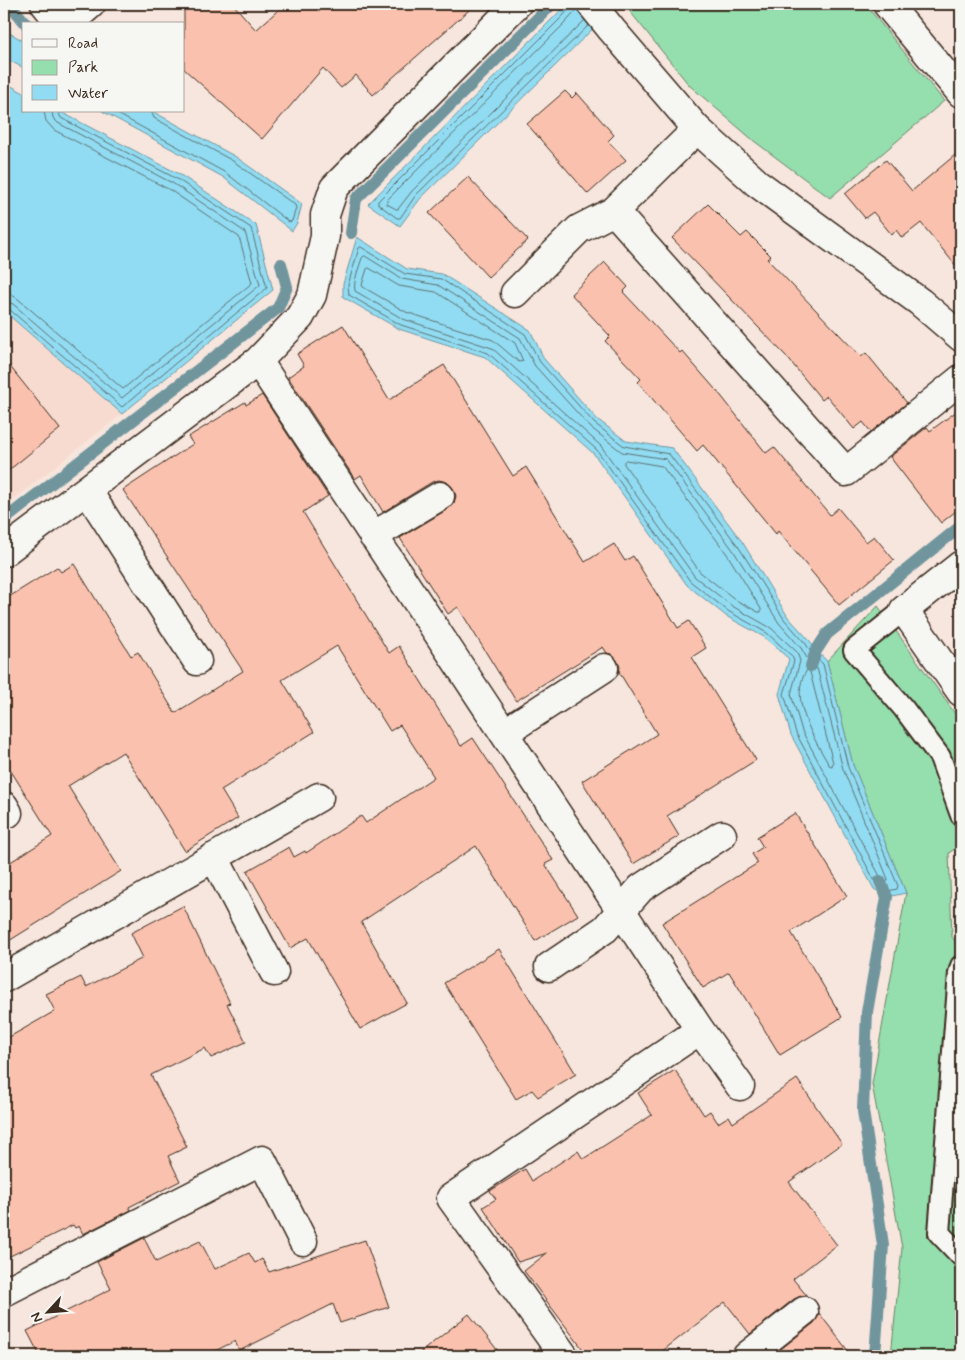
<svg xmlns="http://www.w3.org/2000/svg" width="965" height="1360" font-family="Mynerve,sans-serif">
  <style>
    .built { fill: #f8dbd0 }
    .green { fill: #95deae; stroke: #688466 }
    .water { fill: #91dcf2; stroke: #6f959d }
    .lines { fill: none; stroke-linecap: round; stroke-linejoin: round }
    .shore { stroke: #5d7173; stroke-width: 1 }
    .stream { stroke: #6f959d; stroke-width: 12 }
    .building { fill: #fac2ae; stroke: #3b2a1e }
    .service-casing { stroke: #3b2a1e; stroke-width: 24 }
    .minor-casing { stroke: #3b2a1e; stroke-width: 31 }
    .tertiary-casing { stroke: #3b2a1e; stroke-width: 31 }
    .service { stroke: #f6f6f2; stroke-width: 20 }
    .minor { stroke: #f6f6f2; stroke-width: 28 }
    .tertiary { stroke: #f6f6f2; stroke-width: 28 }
  </style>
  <rect width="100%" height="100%" fill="#f7e6de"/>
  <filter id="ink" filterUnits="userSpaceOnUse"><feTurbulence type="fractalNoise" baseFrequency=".02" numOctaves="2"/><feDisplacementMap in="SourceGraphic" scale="10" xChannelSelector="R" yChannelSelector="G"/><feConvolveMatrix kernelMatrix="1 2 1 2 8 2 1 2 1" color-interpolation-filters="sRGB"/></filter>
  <g filter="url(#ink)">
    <path class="built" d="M 4,311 L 122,414 L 4,507 Z"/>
    <path class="green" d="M 624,4 L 865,4 L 944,101 L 830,198 L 754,141 L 689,85 Z
      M 878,606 L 961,722 L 961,844 L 949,853 L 952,937 L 961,949 L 961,1356 L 891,1356 L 902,1248 L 872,1084 L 906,893 L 853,765 L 827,661 Z"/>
    <path class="water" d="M 567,4 L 618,4 L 420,199 L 400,226 L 368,204 Z
      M 4,30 L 24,41 L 24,68 L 4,58 Z
      M 4,82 L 24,93 L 24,111 L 59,111 L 179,174 L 256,225 L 273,290 L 122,414 L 4,311 Z
      M 102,111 L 152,111 L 236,157 L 302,204 L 297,223 L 292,231 L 223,177 Z
      M 357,237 L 407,269 L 442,274 L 530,330 L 544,359 L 597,419 L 626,441 L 672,448 L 743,543 L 788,617 L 810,641 L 816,651 L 827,661 L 853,765 L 906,893 L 887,897 L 874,889 L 791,735 L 779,694 L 789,659 L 764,637 L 726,616 L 687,585 L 594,454 L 485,357 L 399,329 L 343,297 L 343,284 Z"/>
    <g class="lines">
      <path class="shore" d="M 570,4 L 569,9 L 561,18 L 378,201 L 378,204 L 397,218 L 400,218 L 416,195 L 589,25
        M 577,7 L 575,12 L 565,23 L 387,200 L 387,204 L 396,209 L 398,209 L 412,191 L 585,20
        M 112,111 L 226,173 L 289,222 L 292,221 L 296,208 L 295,205 L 233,161 L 154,118 L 151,111
        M 361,247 L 405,274 L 441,279 L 525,334 L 540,362 L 594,423 L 624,446 L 669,454 L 738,546 L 784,619 L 806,644 L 812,654 L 823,664 L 848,767 L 898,886 L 897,889 L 888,891 L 877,885 L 796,733 L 784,694 L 794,661 L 792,656 L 767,633 L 728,611 L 690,581 L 597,450 L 488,353 L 401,325 L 349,295 L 348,285 L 359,248 Z
        M 365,256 L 402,279 L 438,285 L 520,338 L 535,366 L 590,427 L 622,452 L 666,459 L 733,550 L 779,623 L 801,648 L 807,658 L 817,668 L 843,769 L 888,879 L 887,882 L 882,880 L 802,731 L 791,694 L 800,661 L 797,652 L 771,628 L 732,606 L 695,577 L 601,446 L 492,348 L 403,319 L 355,291 C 353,281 359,268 362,258 Z
        M 369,268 L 399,286 L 436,292 L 515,343 L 523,361 L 519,362 L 493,340 L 406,312 L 363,287 L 362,285 L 367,269 Z
        M 4,293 L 10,294 L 17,298 L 123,389 L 252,283 L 239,237 L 170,190 L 54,130 L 46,121 L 44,111
        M 4,301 L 13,304 L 122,398 L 260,285 L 245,232 L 174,184 L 58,123 L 53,118 L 52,111
        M 4,307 L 9,309 L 122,407 L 267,288 L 251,228 L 177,179 L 61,118 L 58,111
        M 626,460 L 662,466 L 727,554 L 761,609 L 761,612 L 758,612 L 736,600 L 700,572 L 624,464 L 624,462 Z
        M 807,670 L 810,672 L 833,763 L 832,766 L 829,765 C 815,740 787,697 807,670 Z"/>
      <path class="stream" d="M 10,4 L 26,24
        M 351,233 L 356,199 L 552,4
        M 4,520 L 278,308 L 287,287 L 281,264
        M 811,666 L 816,651 L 827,634 L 961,526
        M 875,1356 L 883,1245 L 863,1111 L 867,1012 L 887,897 L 880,881"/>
    </g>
    <path class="building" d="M 184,4 L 233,4 L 256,30 L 285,4 L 476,4 L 373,95 L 356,75 L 341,88 L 323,68 L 262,139 L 184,69 Z
      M 565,91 L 572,98 L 577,93 L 614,135 L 608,141 L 626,160 L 588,194 L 527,124 Z
      M 961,150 L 961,272 L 921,223 L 902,238 L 896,230 L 892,235 L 873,212 L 865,218 L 845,194 L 886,160 L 912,191 Z
      M 468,177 L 528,240 L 488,277 L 429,213 Z
      M 708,204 L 741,237 L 747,232 L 771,256 L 767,259 L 861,357 L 866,353 L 907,403 L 871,432 L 863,422 L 854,429 L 827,396 L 822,400 L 786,356 L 672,238 Z
      M 605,262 L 628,287 L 623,292 L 680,353 L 682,351 L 722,397 L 766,453 L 774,447 L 830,515 L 838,508 L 866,542 L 874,536 L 894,560 L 839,605 L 778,531 L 776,534 L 703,445 L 697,451 L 638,382 L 641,379 L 605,341 L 610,336 L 571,294 Z
      M 343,325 L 389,400 L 444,365 L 513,476 L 526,467 L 585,562 L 614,544 L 625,561 L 633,556 L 678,628 L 689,621 L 706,648 L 692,657 L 756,760 L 667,816 L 679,836 L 633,864 L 582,781 L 657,734 L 619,672 L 620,667 L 617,660 L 611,654 L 607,653 L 603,647 L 516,701 L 458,607 L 448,614 L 400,538 L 448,509 L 454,503 L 456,496 L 453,488 L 447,482 L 439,480 L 432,482 L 383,512 L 361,475 L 355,479 L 288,377 L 304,366 L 297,354 Z
      M 4,359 L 60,429 L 4,474 Z
      M 262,395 L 328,496 L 303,512 L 389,653 L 399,646 L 461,746 L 473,738 L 553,860 L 545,864 L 578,915 L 535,941 L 476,846 L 361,922 L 407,1003 L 360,1029 L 308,938 L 290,948 L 247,871 L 289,847 L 294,857 L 305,851 L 306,853 L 361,816 L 366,823 L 434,777 L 400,725 L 390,731 L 337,646 L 282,680 L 314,732 L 221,790 L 238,818 L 185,851 L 123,752 L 68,786 L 121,871 L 4,944 L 4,866 L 52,836 L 4,760 L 4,600 L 57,567 L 61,572 L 74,564 L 131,656 L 138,652 L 175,713 L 243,671 L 123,490 L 193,444 L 188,437 L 245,402 L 246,405 Z
      M 961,408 L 961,507 L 941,523 L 890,457 L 927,427 L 930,431 Z
      M 795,813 L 847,896 L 791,932 L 842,1017 L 780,1055 L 729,972 L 703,988 L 662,923 L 758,863 L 752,854 L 763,847 L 757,837 Z
      M 183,906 L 230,1003 L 227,1004 L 246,1042 L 211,1058 L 205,1048 L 151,1075 L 187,1147 L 168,1156 L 180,1181 L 129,1207 L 131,1210 L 83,1234 L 79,1226 L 75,1228 L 73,1225 L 4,1259 L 4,1040 L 55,1011 L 46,994 L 81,977 L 86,987 L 143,958 L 131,933 Z
      M 499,949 L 576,1074 L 538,1097 L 532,1090 L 516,1099 L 444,983 Z
      M 675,1070 L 704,1115 L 710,1111 L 718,1123 L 729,1116 L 733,1123 L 797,1079 L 842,1144 L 789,1182 L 837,1245 L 793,1279 L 807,1296 L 801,1296 L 794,1299 L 750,1334 L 725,1302 L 656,1356 L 588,1356 L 524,1271 L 547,1253 L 518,1262 L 483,1207 L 496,1199 L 490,1191 L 525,1169 L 532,1181 L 578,1151 L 583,1159 L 652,1115 L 638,1093 Z
      M 144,1238 L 156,1262 L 200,1241 L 215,1269 L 249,1253 L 255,1263 L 262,1259 L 269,1272 L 365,1240 L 389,1307 L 340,1323 L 333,1304 L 239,1351 L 235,1341 L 205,1356 L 40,1356 L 27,1331 L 111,1289 L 97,1262 Z
      M 819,1313 L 852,1356 L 772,1356 L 814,1323 L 818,1317 Z
      M 469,1314 L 502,1356 L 416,1356 Z"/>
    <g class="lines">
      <g class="service-casing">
        <path id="service" d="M 904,610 L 854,650 L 904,709 L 940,757 L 961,815
          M 961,966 L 959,973 L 939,1233 L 961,1256"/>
      </g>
      <g class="minor-casing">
        <path id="minor" d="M 45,4 L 61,24
          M 887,4 L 961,93
          M 68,24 L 91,4
          M 697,129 L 614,211 L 846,472 L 961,379
          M 515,293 L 579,229 L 614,211
          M 258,361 L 700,1030 L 740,1086
          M 87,490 L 197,661
          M 373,536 L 440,496
          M 4,552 L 258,361 L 300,317 L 312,295 L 325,236 L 325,215 L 334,188 L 517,4
          M 961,565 L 904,610 L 961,692
          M 504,733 L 604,668
          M 4,806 L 8,813
          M 214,857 L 274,972
          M 549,967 L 605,929 L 641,888 L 722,835
          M 4,978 L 319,797
          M 4,1292 L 262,1160 L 303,1241
          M 564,1356 L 451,1198 L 700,1030
          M 747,1356 L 804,1311"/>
      </g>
      <g class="tertiary-casing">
        <path id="tertiary" d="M 591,4 L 612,30 L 697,129 L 757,183 L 920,302 L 961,337"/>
      </g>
      <use href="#service" class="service"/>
      <use href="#minor" class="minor"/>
      <use href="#tertiary" class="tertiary"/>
    </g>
  </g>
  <rect width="965" height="1360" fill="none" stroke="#f6f6f2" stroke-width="20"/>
  <rect x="10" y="10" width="945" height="1340" fill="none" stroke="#3b2a1e" stroke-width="2" filter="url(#ink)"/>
  <rect x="22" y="22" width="162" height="90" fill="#f6f6f2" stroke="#aba49d"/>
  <rect x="32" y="39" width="25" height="8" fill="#f6f6f2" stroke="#aba49d"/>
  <text x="68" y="48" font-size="15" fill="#3b2a1e">Road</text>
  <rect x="32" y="60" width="25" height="15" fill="#95deae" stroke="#aba49d"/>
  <text x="68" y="72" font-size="15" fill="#3b2a1e">Park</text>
  <rect x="32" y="85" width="25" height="15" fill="#91dcf2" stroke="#aba49d"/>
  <text x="68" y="98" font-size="15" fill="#3b2a1e">Water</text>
  <g transform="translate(48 1312) rotate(244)" stroke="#f6f6f2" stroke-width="4" paint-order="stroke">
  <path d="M0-4L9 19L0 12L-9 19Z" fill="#3b2a1e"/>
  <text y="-8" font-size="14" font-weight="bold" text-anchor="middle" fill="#3b2a1e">N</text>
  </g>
</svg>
